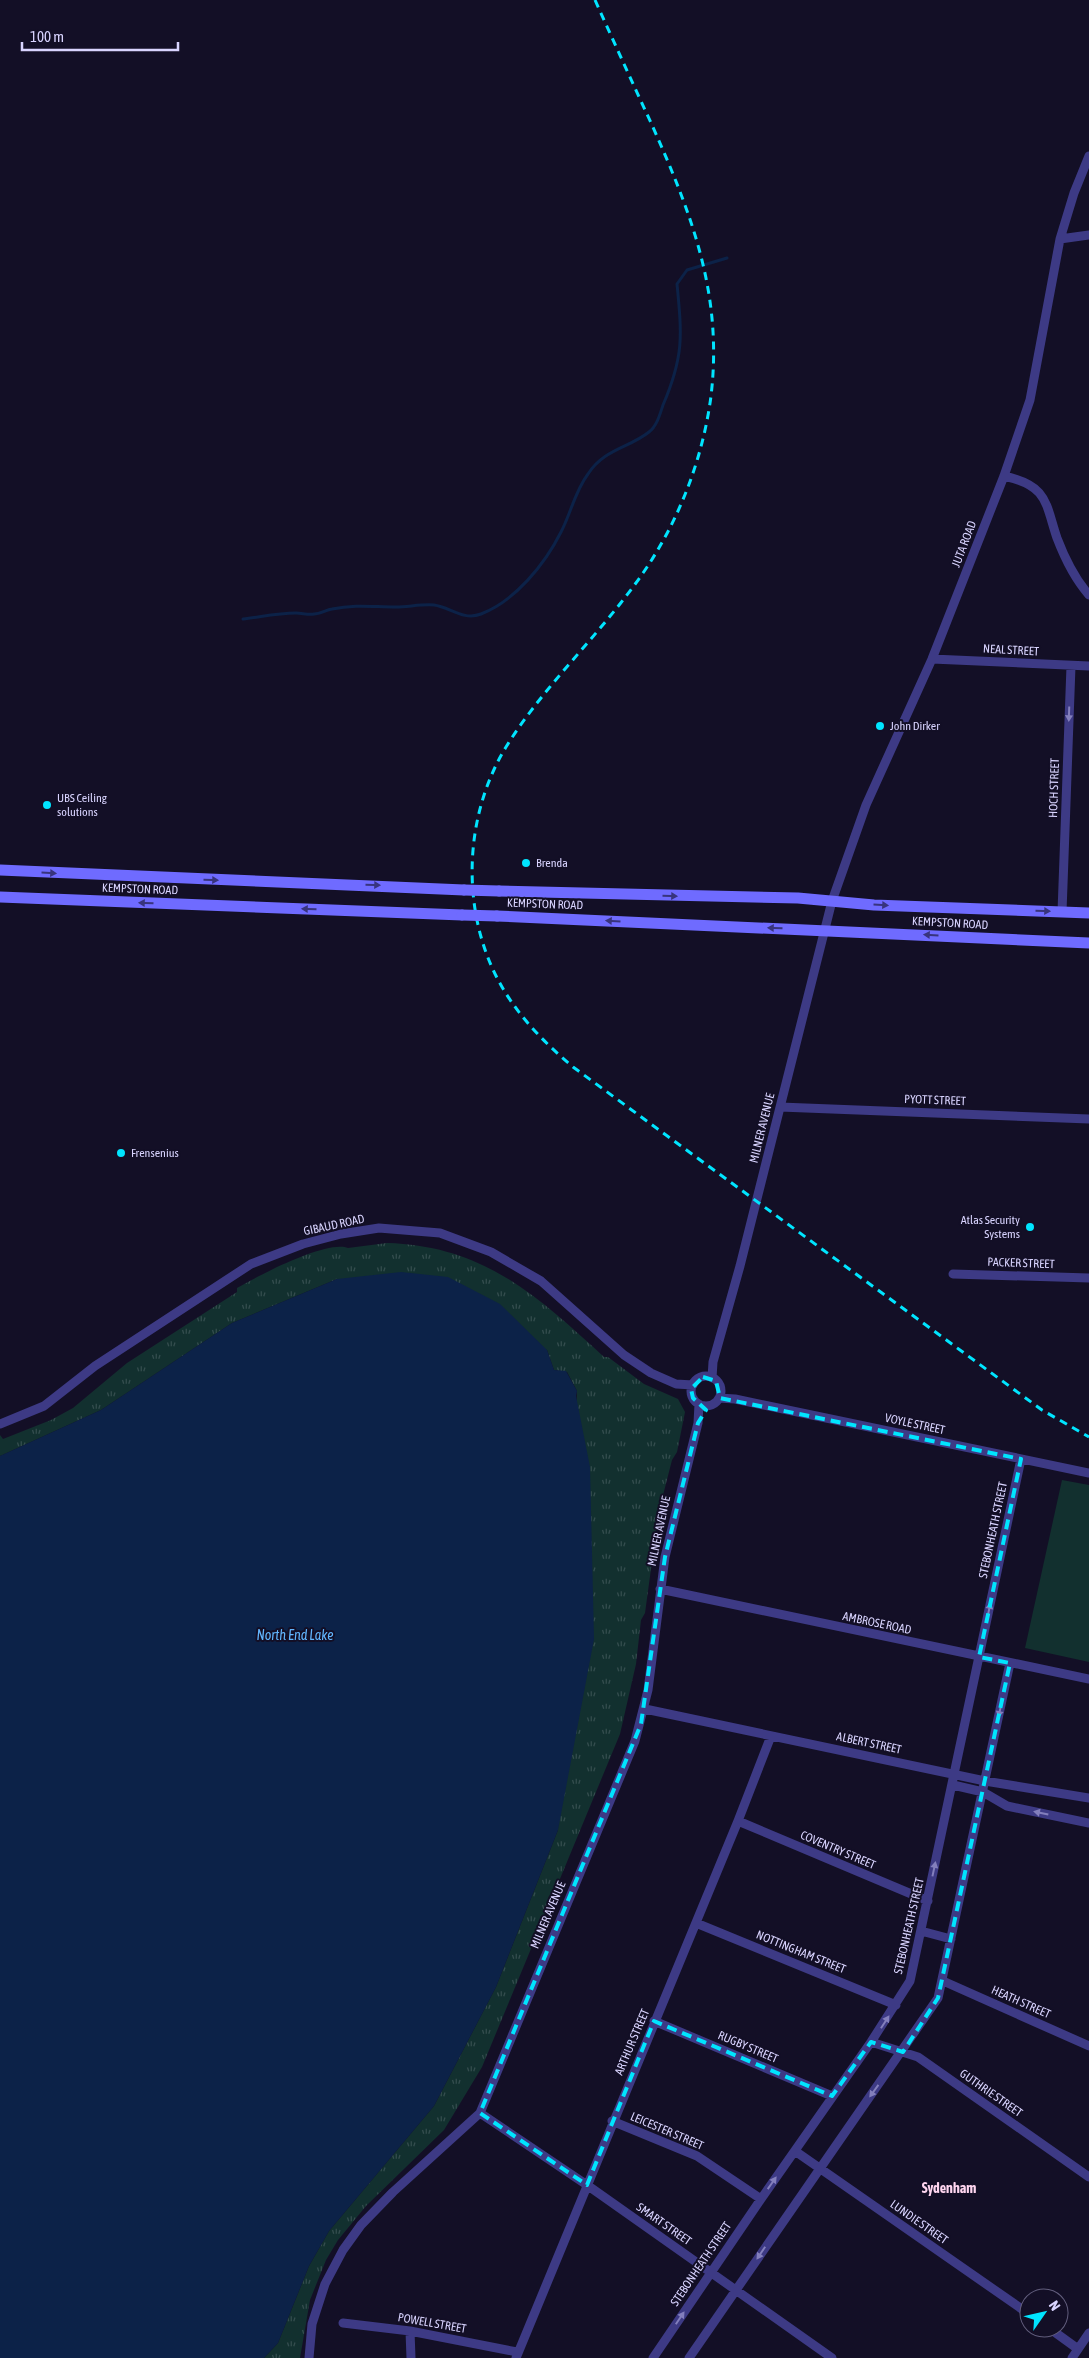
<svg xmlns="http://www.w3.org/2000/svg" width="1089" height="2358" font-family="'Asap Condensed',sans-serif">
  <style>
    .grass { fill: url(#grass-tufts) }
    .park { fill: #12302f }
    .water { fill: #0c2248 }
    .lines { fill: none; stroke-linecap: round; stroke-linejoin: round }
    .stream { stroke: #0c2248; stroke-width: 3 }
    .minor { stroke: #3d3a85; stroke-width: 9 }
    .secondary { stroke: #6f6bff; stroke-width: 11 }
    .rail { stroke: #00e5ff; stroke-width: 3; stroke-dasharray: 8 6; stroke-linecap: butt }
    .secondary-bridge { stroke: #6f6bff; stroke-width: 11 }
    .oneway { fill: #837fbc }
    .oneway2 { fill: #38347d }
    .marked { fill: none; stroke: #00e5ff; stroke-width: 4; stroke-dasharray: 10 6; stroke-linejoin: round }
    .poi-dot { fill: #00e5ff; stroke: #130f26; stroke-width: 2 }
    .labels { text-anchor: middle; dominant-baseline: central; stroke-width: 4; stroke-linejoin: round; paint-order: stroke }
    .street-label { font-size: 12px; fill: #d9d4ff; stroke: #130f26 }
    .poi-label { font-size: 12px; fill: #d9d4ff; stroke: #130f26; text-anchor: start }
    .water-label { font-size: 14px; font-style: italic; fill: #62b6ff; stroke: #130f26 }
    .neighbourhood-label { font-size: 14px; font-weight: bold; fill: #ffd6f0; stroke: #130f26 }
  </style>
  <defs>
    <pattern id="grass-tufts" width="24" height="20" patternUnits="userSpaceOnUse" patternTransform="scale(1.25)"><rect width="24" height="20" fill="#12302f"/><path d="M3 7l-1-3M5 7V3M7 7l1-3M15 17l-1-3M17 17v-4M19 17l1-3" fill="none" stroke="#344d4e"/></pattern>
  </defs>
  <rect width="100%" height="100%" fill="#130f26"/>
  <path class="grass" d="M 387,1243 C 484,1246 536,1295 604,1357 L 608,1357 L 644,1384 L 678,1399 L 685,1412 L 677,1452 L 672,1460 L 660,1507 L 661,1517 L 653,1554 L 645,1613 L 641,1620 L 636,1664 L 620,1734 L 482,2067 L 444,2130 L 366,2206 L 338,2240 L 326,2260 L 310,2300 L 300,2358 L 264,2358 L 278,2343 L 309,2266 L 329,2231 L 434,2106 L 496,1987 L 558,1830 L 577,1391 L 567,1372 L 554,1370 L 547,1350 L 337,1279 L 232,1323 L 101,1410 L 0,1456 L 0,1435 L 3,1439 L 51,1420 L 73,1408 L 127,1363 L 237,1292 L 237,1288 C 258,1276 326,1240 348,1248 Z"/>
  <path class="park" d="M 1062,1480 L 1089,1485 L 1089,1662 L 1025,1648 Z"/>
  <path class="water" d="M 401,1272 L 448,1277 L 500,1304 L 547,1350 L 554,1370 L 566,1371 L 577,1391 L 576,1396 L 590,1467 L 594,1639 L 558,1830 L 496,1987 L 434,2106 L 329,2231 L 309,2266 L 278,2343 L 264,2358 L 0,2358 L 0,1456 L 101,1410 L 232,1323 L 337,1279 Z"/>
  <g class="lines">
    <path class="stream" d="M 243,619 C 260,617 278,613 296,613 C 302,613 308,615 314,614 C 320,614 326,610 332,609 C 356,604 373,607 396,607 C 408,607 421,604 434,605 C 450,607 463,621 481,614 C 515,601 545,564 561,532 C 571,513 575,491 588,474 C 604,449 629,448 649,432 C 657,426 660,414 663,405 C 684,356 682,336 677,284 L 687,270 L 727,258"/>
    <path class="minor" d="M 1060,239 L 1089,235
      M 1004,476 C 1048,486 1045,502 1057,538 C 1065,559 1075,579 1089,595
      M 932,659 L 1089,666
      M 1062,912 L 1071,666
      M 780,1107 L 1089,1119
      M 953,1274 L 1089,1278
      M691 1391a15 15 0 1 1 30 0a15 15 0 1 1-30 0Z
      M 712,1378 L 713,1362 L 740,1266 L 832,901 L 866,805 L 932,659 L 1004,476 L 1030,400 L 1060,239 L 1074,193 L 1089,156
      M 719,1398 L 735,1399 L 1089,1473
      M 0,1424 L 44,1406 L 95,1366 L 251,1264 L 303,1244 L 341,1234 L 379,1228 L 440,1233 L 491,1252 L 541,1281 L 624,1355 L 651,1373 L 676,1384 L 693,1385
      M 660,1589 L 1089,1679
      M 645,1709 L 985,1781 L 1089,1798
      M 953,1785 L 983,1792 L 1007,1806 L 1089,1823
      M 738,1821 L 928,1901
      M 696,1923 L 896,2005
      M 921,1931 L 951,1939
      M 943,1981 L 1089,2046
      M 654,2021 L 832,2096
      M 871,2042 L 918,2057 L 1089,2177
      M 480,2113 L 587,2185 L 832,2358
      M 612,2121 L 697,2156 L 761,2199
      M 795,2151 L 1029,2314
      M 343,2323 L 410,2331 L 517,2352
      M 1049,2328 L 1078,2349
      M 410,2331 L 411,2358
      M 309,2358 L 312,2324 L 325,2284 L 343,2250 L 361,2225 L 393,2192 L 480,2113 L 635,1741 L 648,1690 L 665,1557 L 698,1423 L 699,1404
      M 516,2358 L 738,1821 L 771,1736
      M 653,2358 L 761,2199 L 871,2042 L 910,1981 L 1021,1459
      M 689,2358 L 938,1998 L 1010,1663
      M 1072,2358 L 1089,2333"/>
    <path class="secondary" d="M 0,870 L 464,890
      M 499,891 L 798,898 L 874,905 L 1089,913
      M 0,897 L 462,915
      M 497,916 L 1089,943"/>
    <path class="rail" d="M 595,0 C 614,42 633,84 652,125 C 692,215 723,295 711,396 C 703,458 679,521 643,573 C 601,634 545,684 506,747 C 462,819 460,919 505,992 C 523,1021 547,1045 573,1067 L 1042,1410 L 1089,1437"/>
    <path class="secondary-bridge" d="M 464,890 L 499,891
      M 462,915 L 497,916"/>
  </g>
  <defs><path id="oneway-solid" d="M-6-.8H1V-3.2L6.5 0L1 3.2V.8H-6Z" transform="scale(1.25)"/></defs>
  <g class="oneway">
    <use href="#oneway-solid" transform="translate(1069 714) rotate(92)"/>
    <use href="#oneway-solid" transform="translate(989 1610) rotate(-78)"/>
    <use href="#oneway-solid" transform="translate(1000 1710) rotate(102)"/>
    <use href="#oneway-solid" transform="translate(1041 1813) rotate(-168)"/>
    <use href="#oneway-solid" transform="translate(934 1869) rotate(-78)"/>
    <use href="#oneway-solid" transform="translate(885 2022) rotate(-57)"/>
    <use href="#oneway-solid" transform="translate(874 2091) rotate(126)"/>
    <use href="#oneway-solid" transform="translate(772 2183) rotate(-55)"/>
    <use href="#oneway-solid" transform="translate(761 2253) rotate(124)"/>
    <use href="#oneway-solid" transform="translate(680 2318) rotate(-56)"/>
  </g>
  <g class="oneway2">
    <use href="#oneway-solid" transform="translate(49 873) rotate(3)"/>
    <use href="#oneway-solid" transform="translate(211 880) rotate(2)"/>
    <use href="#oneway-solid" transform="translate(373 885) rotate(2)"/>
    <use href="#oneway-solid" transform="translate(670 896) rotate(2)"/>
    <use href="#oneway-solid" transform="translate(146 903) rotate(-178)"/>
    <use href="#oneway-solid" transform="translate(881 905) rotate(3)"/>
    <use href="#oneway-solid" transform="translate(309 909) rotate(-178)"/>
    <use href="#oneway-solid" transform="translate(1043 911) rotate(2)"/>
    <use href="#oneway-solid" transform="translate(613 921) rotate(-177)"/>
    <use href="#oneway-solid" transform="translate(775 928) rotate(-178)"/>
    <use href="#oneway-solid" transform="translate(931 935) rotate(-177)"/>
  </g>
  <path class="marked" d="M 703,1377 L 716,1381 L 720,1398 L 1021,1459 L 979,1657 L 1010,1663 L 938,1998 L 903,2052 L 871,2042 L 832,2096 L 654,2021 L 587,2185 L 480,2113 L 641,1724 L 665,1557 L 698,1423 L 706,1410 L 693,1398 L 691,1389 Z"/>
  <g class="poi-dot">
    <circle cx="880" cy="726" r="5"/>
    <circle cx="47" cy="805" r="5"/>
    <circle cx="526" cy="863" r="5"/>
    <circle cx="121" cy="1153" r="5"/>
    <circle cx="1030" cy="1227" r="5"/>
  </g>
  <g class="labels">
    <g class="street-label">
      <text transform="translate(964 544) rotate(-69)">JUTA ROAD</text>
      <text transform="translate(1011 650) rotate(3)">NEAL STREET</text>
      <text transform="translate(1054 788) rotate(-88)">HOCH STREET</text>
      <text transform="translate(140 889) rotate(2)">KEMPSTON ROAD</text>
      <text transform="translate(545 904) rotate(2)">KEMPSTON ROAD</text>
      <text transform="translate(950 923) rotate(3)">KEMPSTON ROAD</text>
      <text transform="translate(935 1100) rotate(2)">PYOTT STREET</text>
      <text transform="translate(762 1128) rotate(-76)">MILNER AVENUE</text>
      <text transform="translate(334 1225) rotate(-12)">GIBAUD ROAD</text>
      <text transform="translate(1021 1263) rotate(2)">PACKER STREET</text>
      <text transform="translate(915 1424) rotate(12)">VOYLE STREET</text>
      <text transform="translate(993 1530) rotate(-78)">STEBONHEATH STREET</text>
      <text transform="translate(659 1531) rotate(-78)">MILNER AVENUE</text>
      <text transform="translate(877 1623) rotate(12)">AMBROSE ROAD</text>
      <text transform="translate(869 1743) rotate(12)">ALBERT STREET</text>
      <text transform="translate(838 1850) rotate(23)">COVENTRY STREET</text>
      <text transform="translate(548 1915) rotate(-67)">MILNER AVENUE</text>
      <text transform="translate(909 1926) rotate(-77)">STEBONHEATH STREET</text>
      <text transform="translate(801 1952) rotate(22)">NOTTINGHAM STREET</text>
      <text transform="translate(1021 2002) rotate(24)">HEATH STREET</text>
      <text transform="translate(632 2042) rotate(-67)">ARTHUR STREET</text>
      <text transform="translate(748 2047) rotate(23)">RUGBY STREET</text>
      <text transform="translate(991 2093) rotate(35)">GUTHRIE STREET</text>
      <text transform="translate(667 2131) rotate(23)">LEICESTER STREET</text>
      <text transform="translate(919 2222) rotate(35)">LUNDIE STREET</text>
      <text transform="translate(664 2224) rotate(35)">SMART STREET</text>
      <text transform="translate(701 2264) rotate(-56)">STEBONHEATH STREET</text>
      <text transform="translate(432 2323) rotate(10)">POWELL STREET</text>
    </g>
    <g class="poi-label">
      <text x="890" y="726">John Dirker</text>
      <text x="57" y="798">UBS Ceiling<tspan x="57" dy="14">solutions</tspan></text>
      <text x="536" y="863">Brenda</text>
      <text x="131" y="1153">Frensenius</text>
      <text x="1020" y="1220" text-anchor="end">Atlas Security<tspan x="1020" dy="14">Systems</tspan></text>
    </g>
    <g class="water-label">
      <text x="295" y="1635">North End Lake</text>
    </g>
    <g class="neighbourhood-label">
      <text x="949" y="2188">Sydenham</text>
    </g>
  </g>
  <g transform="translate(1044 2313) rotate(56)"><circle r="24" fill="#130f26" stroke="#625e7d"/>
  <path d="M0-4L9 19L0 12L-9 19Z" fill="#00e5ff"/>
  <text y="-8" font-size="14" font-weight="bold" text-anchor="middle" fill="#d9d4ff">N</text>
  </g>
  <path d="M22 42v8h156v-8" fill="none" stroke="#d9d4ff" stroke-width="2.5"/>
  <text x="30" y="42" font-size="15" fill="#d9d4ff" stroke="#130f26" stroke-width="4" paint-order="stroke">100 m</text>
</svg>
